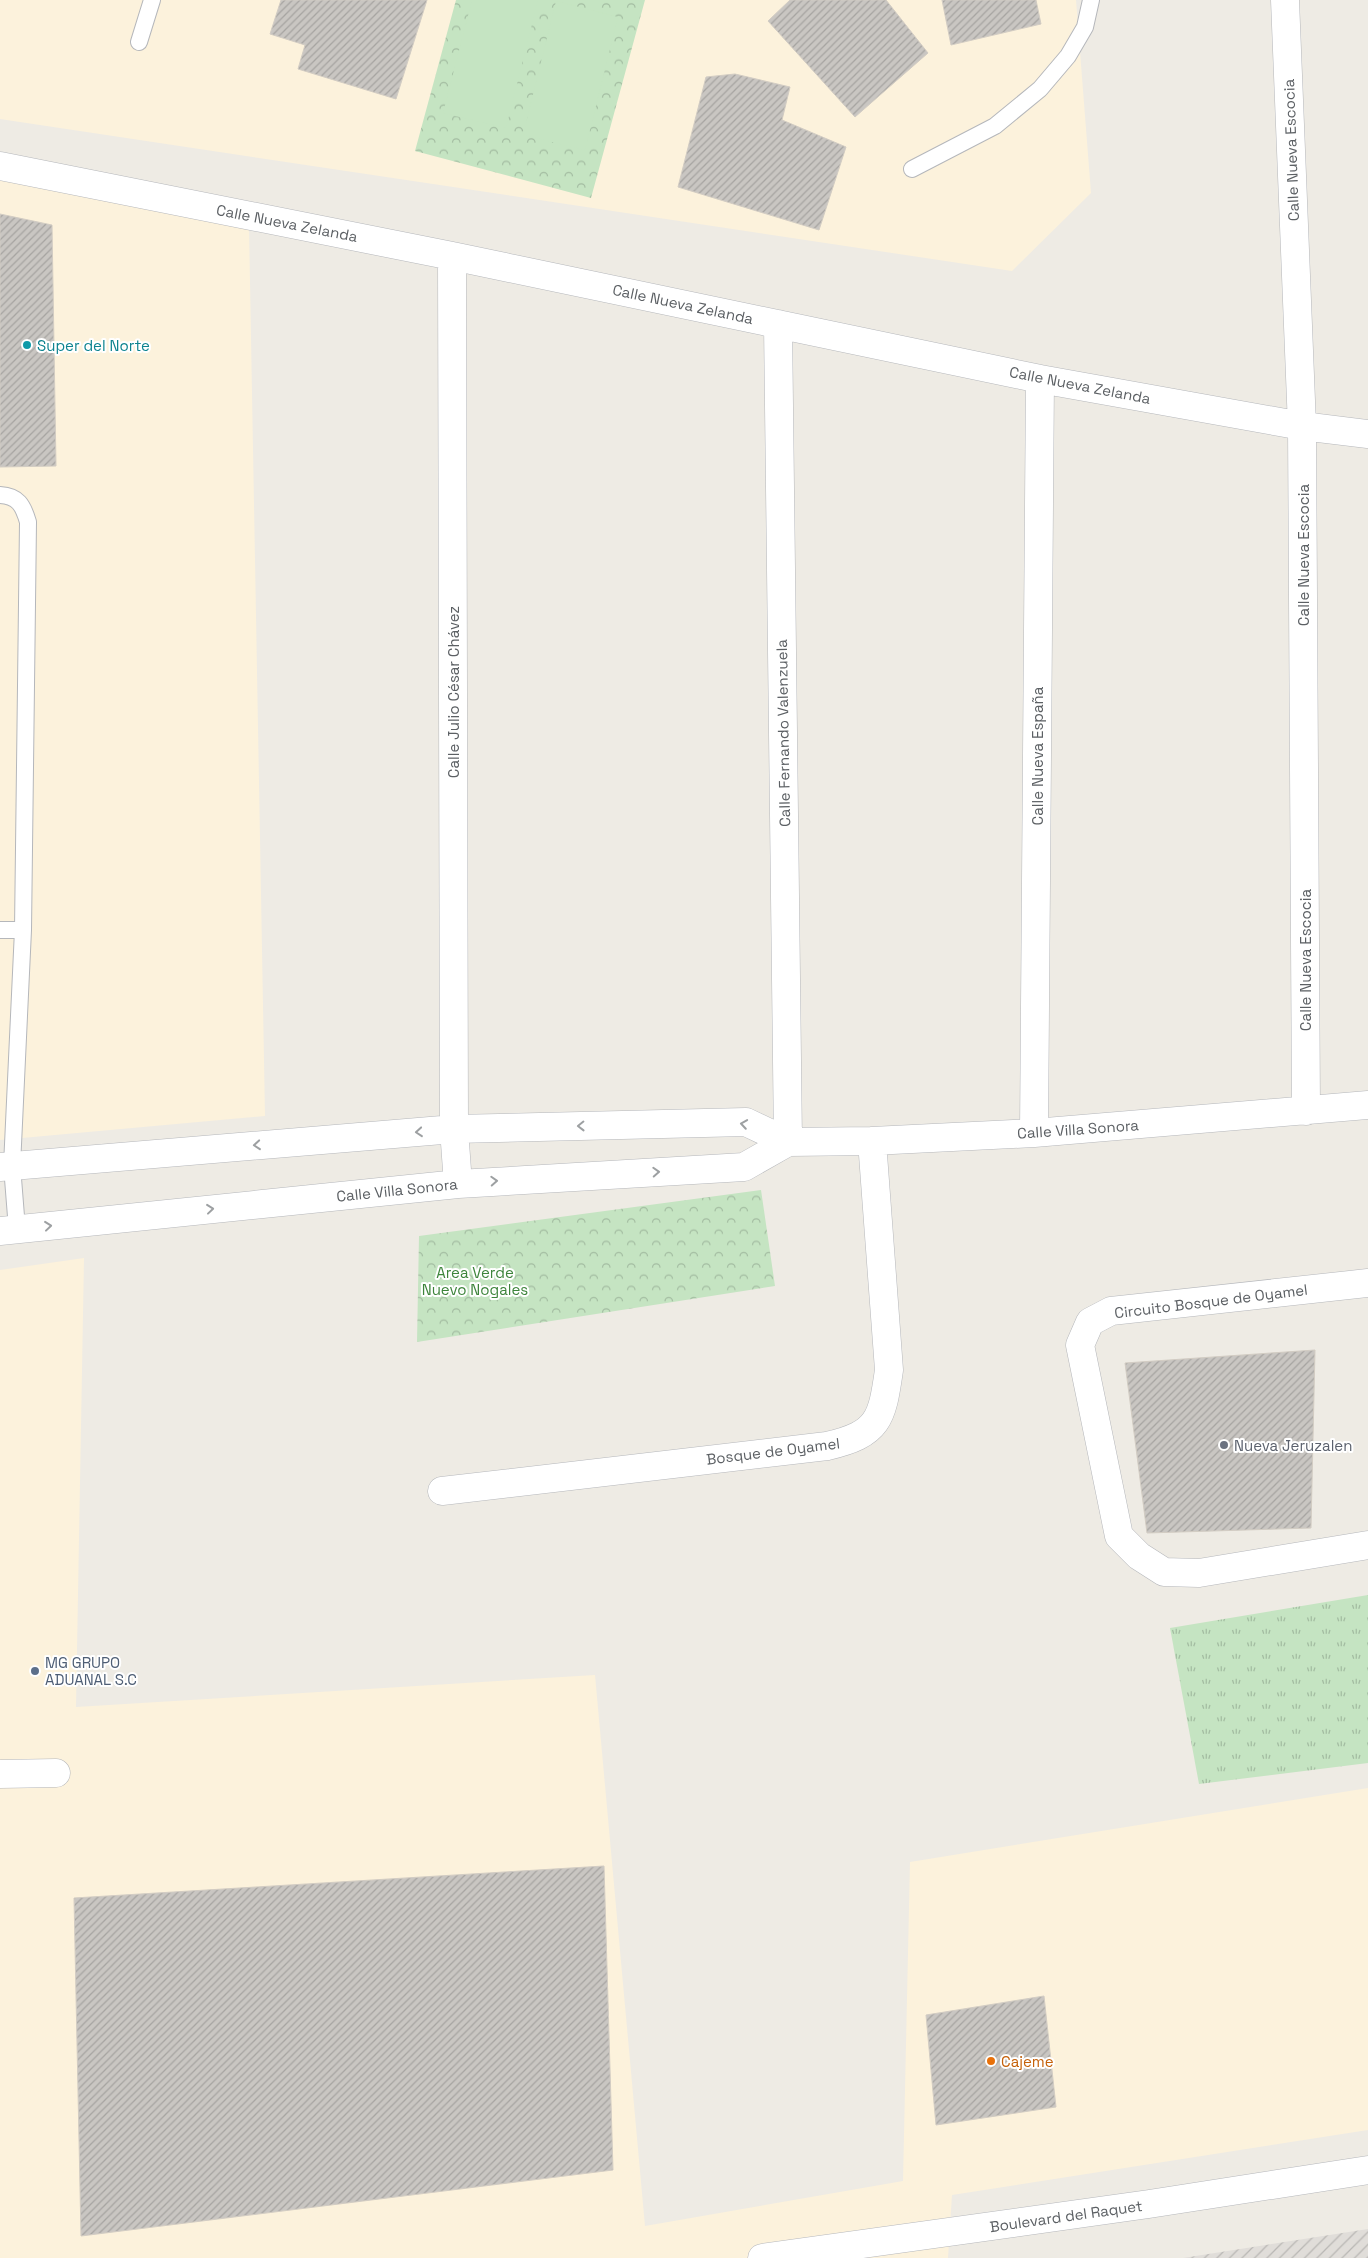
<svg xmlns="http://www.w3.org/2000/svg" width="1368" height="2258" font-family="'Space Grotesk',sans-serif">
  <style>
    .commercial { fill: #fcf2dc }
    .industrial { fill: url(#industrial-furrows) }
    .grass { fill: url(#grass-tufts) }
    .forest { fill: url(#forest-crowns) }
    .pitch { fill: #c5e4c2 }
    .building { fill: url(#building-hatch); stroke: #d2ccc3 }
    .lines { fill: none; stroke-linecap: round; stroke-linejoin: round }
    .service-casing { stroke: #b5b7bb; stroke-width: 18 }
    .minor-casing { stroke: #b5b7bb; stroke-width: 29 }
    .tertiary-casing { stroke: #b5b7bb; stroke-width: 29 }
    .service { stroke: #fff; stroke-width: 16 }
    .minor { stroke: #fff; stroke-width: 28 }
    .tertiary { stroke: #fff; stroke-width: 28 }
    .oneway { stroke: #9da0a2 }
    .culture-dot { fill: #0f9aa8; stroke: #fff; stroke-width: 2 }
    .worship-dot { fill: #6b7280; stroke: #fff; stroke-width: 2 }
    .service-dot { fill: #5c6f8a; stroke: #fff; stroke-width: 2 }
    .food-dot { fill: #e8710a; stroke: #fff; stroke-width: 2 }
    .labels { text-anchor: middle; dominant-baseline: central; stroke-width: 4; stroke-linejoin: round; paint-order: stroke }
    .street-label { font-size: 15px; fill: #5c6064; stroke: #fff }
    .culture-label { font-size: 15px; fill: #0d838f; stroke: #fff; text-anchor: start }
    .park-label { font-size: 15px; fill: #3d843b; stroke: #fff }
    .worship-label { font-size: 15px; fill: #5b616d; stroke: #fff; text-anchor: start }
    .service-label { font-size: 15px; fill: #4e5e75; stroke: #fff; text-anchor: start }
    .food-label { font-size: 15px; fill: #c56008; stroke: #fff; text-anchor: start }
  </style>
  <defs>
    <pattern id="industrial-furrows" width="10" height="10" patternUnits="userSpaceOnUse" patternTransform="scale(1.25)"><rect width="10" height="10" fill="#e0ddd9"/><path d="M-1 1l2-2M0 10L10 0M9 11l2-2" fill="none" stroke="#b9b7b4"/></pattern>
    <pattern id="grass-tufts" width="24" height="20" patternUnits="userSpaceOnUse" patternTransform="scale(1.25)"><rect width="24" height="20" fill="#c5e4c2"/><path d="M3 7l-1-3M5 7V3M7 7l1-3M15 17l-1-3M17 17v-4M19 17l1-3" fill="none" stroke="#a3bca1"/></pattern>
    <pattern id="forest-crowns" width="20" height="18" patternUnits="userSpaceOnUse" patternTransform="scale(1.25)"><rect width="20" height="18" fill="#c5e4c2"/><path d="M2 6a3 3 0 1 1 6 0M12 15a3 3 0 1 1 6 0" fill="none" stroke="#a3bca1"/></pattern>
    <pattern id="building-hatch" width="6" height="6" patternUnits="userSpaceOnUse" patternTransform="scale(1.25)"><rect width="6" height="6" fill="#c9c6c2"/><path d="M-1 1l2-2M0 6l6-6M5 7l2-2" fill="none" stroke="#a6a4a1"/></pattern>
  </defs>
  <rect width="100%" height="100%" fill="#eeebe4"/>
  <path class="commercial" d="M 0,0 L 1076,0 L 1091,193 L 1012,271 L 0,119 Z
    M 0,178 L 249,226 L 265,1116 L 0,1140 Z
    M 84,1258 L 76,1707 L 595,1675 L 645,2226 L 903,2181 L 910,1862 L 1368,1788 L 1368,2130 L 952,2195 L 948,2258 L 0,2258 L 0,1270 Z"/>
  <path class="industrial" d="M 1368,2229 L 1368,2258 L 1183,2258 Z"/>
  <path class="grass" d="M 1368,1595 L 1368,1763 L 1199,1784 L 1170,1628 Z"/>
  <path class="forest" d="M 456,0 L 645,0 L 591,198 L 415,151 Z
    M 761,1190 L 775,1286 L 417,1342 L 419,1236 Z"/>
  <path class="pitch" d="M 472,0 L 538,0 L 506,128 L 443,113 Z
    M 556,1 L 618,17 L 585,150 L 523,135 Z"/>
  <path class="building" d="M 281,0 L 427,0 L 396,99 L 298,69 L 305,45 L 270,34 Z
    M 790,0 L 886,0 L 928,53 L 855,117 L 768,21 Z
    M 942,0 L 1036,0 L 1041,24 L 951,45 Z
    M 735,74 L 790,87 L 782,120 L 846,147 L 819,230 L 678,187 L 706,77 Z
    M 0,214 L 52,225 L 56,466 L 0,467 Z
    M 1315,1350 L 1311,1528 L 1147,1533 L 1125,1363 Z
    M 604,1866 L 613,2170 L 81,2236 L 74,1898 Z
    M 1044,1996 L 1056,2107 L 936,2125 L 926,2015 Z"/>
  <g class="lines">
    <g class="service-casing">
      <path id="service" d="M 139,42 L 152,0
        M 912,169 L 995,126 L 1040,89 L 1068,56 L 1085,27 L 1091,0
        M 0,495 C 18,496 23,505 28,522 L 23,930 L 12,1166 L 17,1229
        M 0,930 L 23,930"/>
    </g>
    <g class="minor-casing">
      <path id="minor" d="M 1285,0 L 1302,426 L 1306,1111
        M 0,166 L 452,256 L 1040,379 L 1302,426 L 1368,434
        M 452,256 L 454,1129 L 458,1184
        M 778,324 L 788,1142
        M 1034,1133 L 1040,379
        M 0,1167 L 454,1129 L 746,1122 L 788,1142 L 872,1141 L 1034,1133 L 1368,1105
        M 0,1231 L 458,1184 L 744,1167 L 788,1142
        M 1368,1283 L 1111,1311 L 1090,1322 L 1080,1345 L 1119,1536 L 1139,1556 L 1164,1572 L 1199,1573 L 1368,1545
        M 442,1491 L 827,1446 C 879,1434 882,1419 889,1370 L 872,1141
        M 0,1774 L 56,1773"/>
    </g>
    <g class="tertiary-casing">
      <path id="tertiary" d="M 762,2258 L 1149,2204 L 1368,2170"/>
    </g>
    <use href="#service" class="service"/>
    <use href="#minor" class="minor"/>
    <use href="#tertiary" class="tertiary"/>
  </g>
  <defs><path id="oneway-chevron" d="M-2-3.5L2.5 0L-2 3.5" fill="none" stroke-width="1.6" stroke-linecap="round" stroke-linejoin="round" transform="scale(1.25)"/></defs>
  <g class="oneway">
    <use href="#oneway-chevron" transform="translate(744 1124) rotate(-171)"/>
    <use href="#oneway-chevron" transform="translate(581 1126) rotate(179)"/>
    <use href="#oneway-chevron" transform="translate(419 1132) rotate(175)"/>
    <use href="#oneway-chevron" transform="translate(257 1145) rotate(175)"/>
    <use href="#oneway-chevron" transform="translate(656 1172) rotate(-3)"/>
    <use href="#oneway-chevron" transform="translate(494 1181) rotate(-3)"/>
    <use href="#oneway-chevron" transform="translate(210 1209) rotate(-6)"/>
    <use href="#oneway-chevron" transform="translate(48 1226) rotate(-6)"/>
  </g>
  <circle class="culture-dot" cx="27" cy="345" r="5"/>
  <circle class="worship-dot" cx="1224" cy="1445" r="5"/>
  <circle class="service-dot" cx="35" cy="1671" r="5"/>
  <circle class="food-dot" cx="991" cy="2061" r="5"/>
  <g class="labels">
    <g class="street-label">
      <text transform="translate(1291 150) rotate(-92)">Calle Nueva Escocia</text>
      <text transform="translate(287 223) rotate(11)">Calle Nueva Zelanda</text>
      <text transform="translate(683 304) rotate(12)">Calle Nueva Zelanda</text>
      <text transform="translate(1080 385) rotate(11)">Calle Nueva Zelanda</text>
      <text transform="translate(1303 555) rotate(-90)">Calle Nueva Escocia</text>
      <text transform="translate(453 692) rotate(-90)">Calle Julio César Chávez</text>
      <text transform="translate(783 733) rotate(-91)">Calle Fernando Valenzuela</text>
      <text transform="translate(1037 756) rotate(-90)">Calle Nueva España</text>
      <text transform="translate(1305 960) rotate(-90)">Calle Nueva Escocia</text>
      <text transform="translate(1078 1129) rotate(-4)">Calle Villa Sonora</text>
      <text transform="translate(397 1190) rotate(-6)">Calle Villa Sonora</text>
      <text transform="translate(1211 1301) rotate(-7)">Circuito Bosque de Oyamel</text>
      <text transform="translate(773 1451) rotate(-7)">Bosque de Oyamel</text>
      <text transform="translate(1066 2216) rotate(-8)">Boulevard del Raquet</text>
    </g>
    <g class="culture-label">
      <text x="37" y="345">Super del Norte</text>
    </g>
    <g class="park-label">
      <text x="475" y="1272">Area Verde<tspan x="475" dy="17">Nuevo Nogales</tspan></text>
    </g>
    <g class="worship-label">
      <text x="1234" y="1445">Nueva Jeruzalen</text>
    </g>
    <g class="service-label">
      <text x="45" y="1662">MG GRUPO<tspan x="45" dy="17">ADUANAL S.C</tspan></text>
    </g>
    <g class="food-label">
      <text x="1001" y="2061">Cajeme</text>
    </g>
  </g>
</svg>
